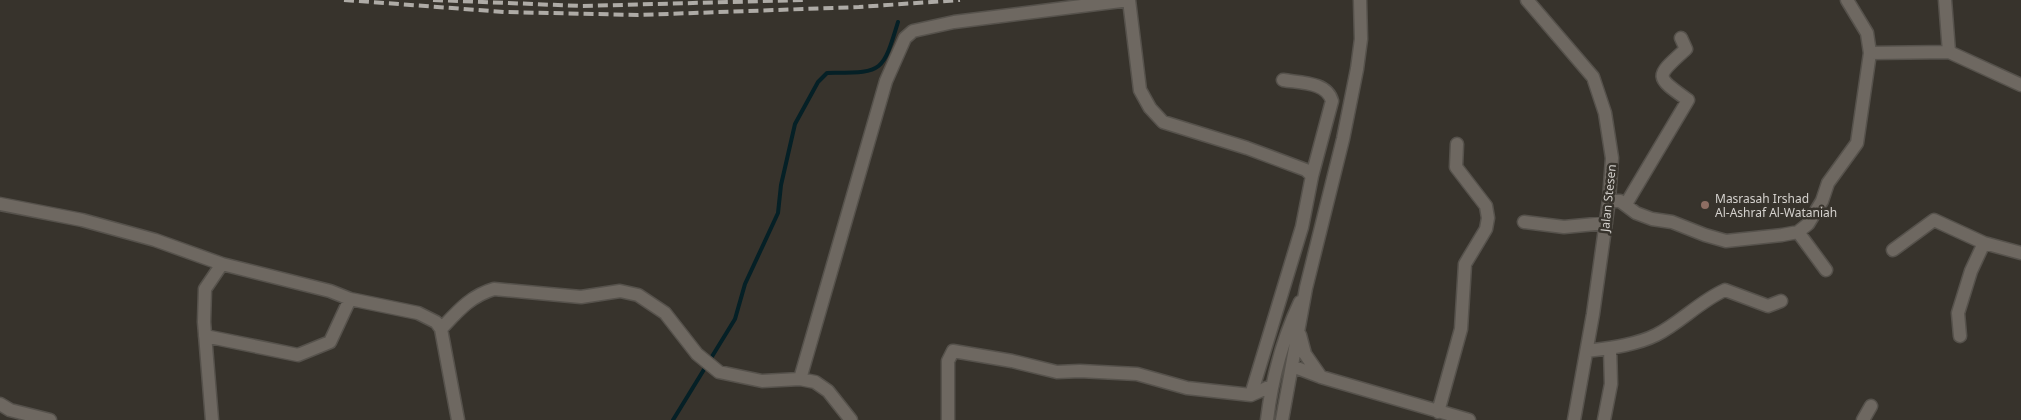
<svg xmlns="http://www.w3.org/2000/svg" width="2021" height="420" font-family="'Noto Sans',sans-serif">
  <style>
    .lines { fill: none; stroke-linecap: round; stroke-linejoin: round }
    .stream { stroke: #052026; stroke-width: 4 }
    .minor-casing { stroke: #56524c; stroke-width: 15 }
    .minor { stroke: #6e6861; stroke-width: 12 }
    .rail { stroke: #aeaba6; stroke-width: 4; stroke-dasharray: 10 5; stroke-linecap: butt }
    .education-dot { fill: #8d6e63; stroke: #37332c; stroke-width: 2 }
    .labels { text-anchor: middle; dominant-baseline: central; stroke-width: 5; stroke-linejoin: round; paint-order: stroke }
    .street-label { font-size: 12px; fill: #d5d2ce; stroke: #37332c }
    .poi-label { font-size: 12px; fill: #d5d2ce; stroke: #37332c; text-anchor: start }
  </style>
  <rect width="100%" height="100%" fill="#37332c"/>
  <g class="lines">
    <path class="stream" d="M 673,420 L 735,319 L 745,284 L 778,213 L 781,185 L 795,124 L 818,82 L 827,73 C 882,72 882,75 898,22"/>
    <g class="minor-casing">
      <path id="minor" d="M 1527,0 L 1593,77 L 1605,113 L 1612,158 L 1609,200 L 1593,314 L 1574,420
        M 1945,0 L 1949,52
        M 1870,53 L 1949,52 L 2021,85
        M 1283,80 C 1301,83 1327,82 1332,101 L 1312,176
        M 1609,200 L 1620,201 L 1636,213 L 1652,219 L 1672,222 L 1705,235 L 1726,241 L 1782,235 L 1798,232 L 1808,224 L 1822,201 L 1828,183 L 1857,143 L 1870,53 L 1867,33 L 1847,0
        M 0,204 L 82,220 L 155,240 L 222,264 L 330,291 L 350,299 L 418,313 L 436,322 L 441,329 L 458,420
        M 1626,204 L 1688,100 C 1654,76 1655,77 1686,49 L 1681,38
        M 1524,222 L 1564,227 L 1606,223
        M 1798,232 L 1826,270
        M 1893,250 L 1934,220 L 1984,243 L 2021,253
        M 441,329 C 457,312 470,296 494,289 L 581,297 L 620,291 L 638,295 L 665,313 L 697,354 L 719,372 L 762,381 L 800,379 L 815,382 L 828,391 L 851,420
        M 1300,335 L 1305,354 L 1321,377
        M 205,336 L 298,355 L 330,342 L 350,299
        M 1960,336 L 1958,313 L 1971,271 L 1984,243
        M 1587,351 C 1609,348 1636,345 1656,335 C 1680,323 1700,301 1725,290 L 1768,306 L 1781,301
        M 1292,366 L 1321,377 L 1469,420
        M 800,379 L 886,81 L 905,38 L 913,31 L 954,22 L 1129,0 L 1140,90 L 1150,108 L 1163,122 L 1247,148 L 1306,170 L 1312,176 L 1302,227 L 1251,395
        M 0,404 L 10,410 L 50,420
        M 1438,412 L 1461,329 L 1465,264 L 1486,229 L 1488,218 L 1486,206 L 1456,167 L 1457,144
        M 212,420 L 204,322 L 205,289 L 222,264
        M 948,420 L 948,361 L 953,351 L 1012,361 L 1057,372 L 1080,371 L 1137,374 L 1187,388 L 1251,395 L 1271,386
        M 1267,420 C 1272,378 1282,340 1300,302
        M 1282,420 L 1306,288 L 1343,139 L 1357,69 L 1361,39 L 1360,0
        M 1604,420 L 1611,384 L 1610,348
        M 1863,420 L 1871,406"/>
    </g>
    <use href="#minor" class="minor"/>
    <path class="rail" d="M 344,0 L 505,12 L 638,15 L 859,7 L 960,0
      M 433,0 L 582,6 L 803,0"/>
  </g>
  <circle class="education-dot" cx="1705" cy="205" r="5"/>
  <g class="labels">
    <g class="street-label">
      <text transform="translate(1608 198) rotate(-84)">Jalan Stesen</text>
    </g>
    <g class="poi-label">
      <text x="1715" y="198">Masrasah Irshad<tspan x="1715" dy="14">Al-Ashraf Al-Wataniah</tspan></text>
    </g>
  </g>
</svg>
